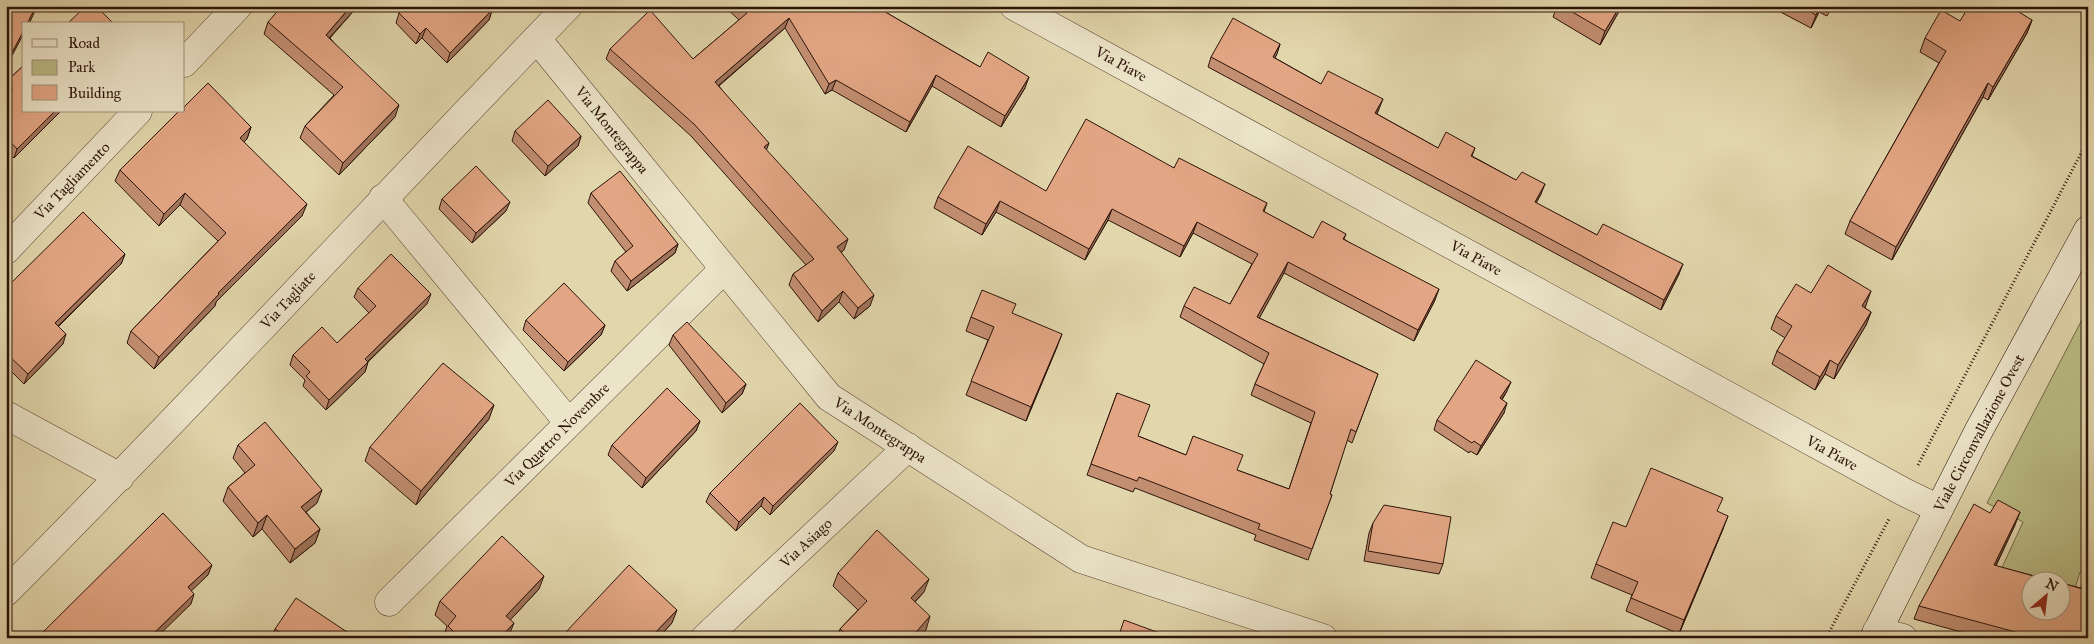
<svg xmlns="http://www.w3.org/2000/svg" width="2094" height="644" font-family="'IM FELL Great Primer',serif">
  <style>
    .green { fill: #babc85; stroke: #736847 }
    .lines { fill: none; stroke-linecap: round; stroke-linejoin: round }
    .minor-casing { stroke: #5a4432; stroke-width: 29 }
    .secondary-casing { stroke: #2c1309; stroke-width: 29 }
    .path { stroke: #2c1309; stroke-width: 3; stroke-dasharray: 1 2.5; stroke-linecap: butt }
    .minor { stroke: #ece4c9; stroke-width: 28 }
    .secondary { stroke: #ece4c9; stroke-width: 28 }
    .wall { fill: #c38f72; stroke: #2c1309 }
    .shaded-wall { fill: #9f745c; stroke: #2c1309 }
    .building { fill: #e3a684; stroke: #2c1309 }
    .labels { text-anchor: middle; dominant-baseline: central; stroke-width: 4.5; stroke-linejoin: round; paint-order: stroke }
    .street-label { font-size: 15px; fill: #2c1309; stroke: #ece4c9 }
  </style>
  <rect width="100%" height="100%" fill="#e2d6ac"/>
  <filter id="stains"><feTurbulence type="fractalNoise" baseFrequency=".004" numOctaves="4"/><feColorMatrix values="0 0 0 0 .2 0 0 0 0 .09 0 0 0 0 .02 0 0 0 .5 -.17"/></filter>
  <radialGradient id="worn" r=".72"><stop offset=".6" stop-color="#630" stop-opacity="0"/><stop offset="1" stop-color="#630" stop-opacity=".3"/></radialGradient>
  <path class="green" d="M 2088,308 L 2088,574 L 2080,572 L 2073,595 L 2062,592 L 2062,582 L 2032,582 L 1999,574 L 2023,522 L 1987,503 Z"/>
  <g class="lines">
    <g class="minor-casing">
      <path id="minor" d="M 1014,6 L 1904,492 L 1939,509
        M 537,39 L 829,397 L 1081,559 L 1323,638
        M 184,63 L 238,6
        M 383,198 L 569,423
        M 6,250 L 138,111
        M 6,415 L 120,477
        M 6,592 C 197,400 380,201 568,6
        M 389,602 L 724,269
        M 1877,631 L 1903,638
        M 705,638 L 908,447"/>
    </g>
    <g class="secondary-casing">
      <path id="secondary" d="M 1874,638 L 1978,432 L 2088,230"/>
    </g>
    <path class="path" d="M 1918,465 L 2088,140
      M 1826,638 L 1889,519"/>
    <use href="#minor" class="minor"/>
    <use href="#secondary" class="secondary"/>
  </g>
  <path class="wall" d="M 358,6 L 330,38 L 395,117 L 339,175 L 300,138 L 305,126 L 334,95 L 264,34 L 268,22 Z
    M 724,6 L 875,6 L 980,67 L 1025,88 L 1001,127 L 932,86 L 906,132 L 832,90 L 825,94 L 785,28 L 719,86 L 766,150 L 844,250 L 841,252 L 870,306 L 854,319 L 839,302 L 818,322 L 789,285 L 793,274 L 806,265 L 691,136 L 606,59 L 610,49 L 693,59 L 739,20 Z
    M 1557,6 L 1622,6 L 1600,45 L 1553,17 Z
    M 1769,6 L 1832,6 L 1827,16 L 1819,12 L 1811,28 Z
    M 492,10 L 489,20 L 447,63 L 422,38 L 416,44 L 396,23 L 399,13 Z
    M 2032,20 L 2027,33 L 1988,100 L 1983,97 L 1892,260 L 1845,234 L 1850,221 L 1939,63 L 1920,52 L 1925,38 L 1960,21 Z
    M 1280,44 L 1275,58 L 1321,84 L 1379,109 L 1377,114 L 1438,148 L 1475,148 L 1472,156 L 1541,194 L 1536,203 L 1597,235 L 1679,274 L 1661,310 L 1208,67 L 1211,57 Z
    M 24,65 L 24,111 L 61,111 L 14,158 L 6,151 L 6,82 Z
    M 251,127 L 247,139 L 244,142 L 302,216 L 216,302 L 215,306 L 154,369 L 127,343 L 131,331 L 218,241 L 180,205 L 159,226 L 115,181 L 120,170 Z
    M 515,131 L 581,136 L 578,146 L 545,176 L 512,141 Z
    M 1174,168 L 1267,203 L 1264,212 L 1313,238 L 1346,234 L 1344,239 L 1435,300 L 1414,341 L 1284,273 L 1259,318 L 1378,374 L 1352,443 L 1347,440 L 1330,494 L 1332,495 L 1308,560 L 1254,540 L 1256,535 L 1135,488 L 1133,492 L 1087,475 L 1117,393 L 1138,436 L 1186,455 L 1237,470 L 1289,489 L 1311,423 L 1251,395 L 1255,384 L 1264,364 L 1180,317 L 1184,306 L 1230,304 L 1252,264 L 1193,233 L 1180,257 L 1108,220 L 1085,260 L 996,212 L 982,235 L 934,208 L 938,197 L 1046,191 Z
    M 591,193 L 678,244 L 675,253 L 627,291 L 611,271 L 615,261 L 626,252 L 588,203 Z
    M 442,199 L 506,211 L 472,243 L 439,209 Z
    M 125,254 L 121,264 L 58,327 L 63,344 L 24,384 L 6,366 L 6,288 Z
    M 358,288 L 427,304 L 368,362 L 365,372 L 326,410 L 303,386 L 305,380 L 290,365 L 293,355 L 337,343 L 369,313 L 354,297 Z
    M 1811,293 L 1866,305 L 1865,308 L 1871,312 L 1866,325 L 1834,379 L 1825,374 L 1815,390 L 1772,364 L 1777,351 L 1785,338 L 1771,329 L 1776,316 Z
    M 1012,313 L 1057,347 L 1026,421 L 966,395 L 988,340 L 966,331 L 971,317 Z
    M 526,320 L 605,325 L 601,335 L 564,371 L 523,330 Z
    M 673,335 L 746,384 L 742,394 L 722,413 L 669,345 Z
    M 1507,391 L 1502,400 L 1504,413 L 1477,455 L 1470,451 L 1469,453 L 1434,430 L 1437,420 Z
    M 489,419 L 416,505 L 365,461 L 370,447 Z
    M 700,421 L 696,431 L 642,488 L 608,455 L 612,445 Z
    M 238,445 L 317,503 L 306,512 L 320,529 L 315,543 L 290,563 L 262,529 L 253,537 L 223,501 L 228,487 L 245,473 L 233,458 Z
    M 834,451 L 770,515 L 761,506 L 736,531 L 706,502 L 710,493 Z
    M 1718,512 L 1723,529 L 1679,634 L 1626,611 L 1632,595 L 1591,578 L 1596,564 L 1626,527 Z
    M 1990,513 L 2015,525 L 1996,566 L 2081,588 L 2088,568 L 2088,638 L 1983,638 L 1914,619 L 1919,606 Z
    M 1373,523 L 1443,564 L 1439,574 L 1364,561 L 1369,533 Z
    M 838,573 L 924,592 L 915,602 L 926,630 L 918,638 L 837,638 L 840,629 L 858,610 L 833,586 Z
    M 539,589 L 510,620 L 509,637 L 508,638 L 443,638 L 447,626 L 435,615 L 440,601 Z
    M 672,623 L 658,638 L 563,638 L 565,633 Z
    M 275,629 L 356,638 L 272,638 Z"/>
  <path class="shaded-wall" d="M 36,6 L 34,13 L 29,24 L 27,24 Z
    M 351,6 L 358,6 L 322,46 L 326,35 Z
    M 1620,6 L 1622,6 L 1600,45 L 1605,31 Z
    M 1820,6 L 1821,6 L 1819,12 L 1811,28 L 1816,15 Z
    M 492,10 L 489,20 L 447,63 L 450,53 Z
    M 789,18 L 785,28 L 711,92 L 715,82 Z
    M 2032,20 L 2027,33 L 1988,100 L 1993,87 Z
    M 426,28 L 422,38 L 416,44 L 420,34 Z
    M 24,30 L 24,33 L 6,67 L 6,64 Z
    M 1280,44 L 1277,54 L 1270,67 L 1273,57 Z
    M 936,75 L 932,86 L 906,132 L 910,122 Z
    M 1029,77 L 1025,88 L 1001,127 L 1005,116 Z
    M 836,80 L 832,90 L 825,94 L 829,84 Z
    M 1988,83 L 1983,97 L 1892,260 L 1896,247 Z
    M 1383,99 L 1379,109 L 1372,123 L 1375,113 Z
    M 399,105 L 395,117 L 339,175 L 343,163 Z
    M 55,111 L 61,111 L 14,158 L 17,149 Z
    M 251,127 L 247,139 L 236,150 L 240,138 Z
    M 581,136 L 578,146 L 545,176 L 548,166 Z
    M 769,143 L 765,154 L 764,147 Z
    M 1545,184 L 1541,194 L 1531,212 L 1535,202 Z
    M 185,193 L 180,205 L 159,226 L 164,214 Z
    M 1000,201 L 996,212 L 982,235 L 986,224 Z
    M 510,202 L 506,211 L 472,243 L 476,233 Z
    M 307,204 L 302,216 L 216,302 L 215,306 L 154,369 L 159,357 L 218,293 Z
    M 1112,209 L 1108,220 L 1085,260 L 1089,249 Z
    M 1197,222 L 1193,233 L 1180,257 L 1184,246 Z
    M 848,239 L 844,250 L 833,258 L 837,247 Z
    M 678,244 L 675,253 L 627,291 L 631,281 Z
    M 125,254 L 121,264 L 51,333 L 55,323 Z
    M 1288,262 L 1284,273 L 1254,328 L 1257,317 Z
    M 1683,264 L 1679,274 L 1661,310 L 1664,300 Z
    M 1439,289 L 1435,300 L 1414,341 L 1418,330 Z
    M 843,291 L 839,302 L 818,322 L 822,311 Z
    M 1871,291 L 1866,305 L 1857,320 L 1862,306 Z
    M 431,294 L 427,304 L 361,368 L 365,359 Z
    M 874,295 L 870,306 L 854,319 L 858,308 Z
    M 1871,312 L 1866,325 L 1834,379 L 1838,365 Z
    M 605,325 L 601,335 L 564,371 L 568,362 Z
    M 66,334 L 63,344 L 24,384 L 28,374 Z
    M 1062,334 L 1057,347 L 1026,421 L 1031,407 Z
    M 1830,360 L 1825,374 L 1815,390 L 1820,377 Z
    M 368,362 L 365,372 L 326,410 L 329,400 Z
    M 1511,382 L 1507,391 L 1496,408 L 1500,398 Z
    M 746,384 L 742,394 L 722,413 L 726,403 Z
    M 1507,403 L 1504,413 L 1477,455 L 1481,446 Z
    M 494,405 L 489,419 L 416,505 L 421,491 Z
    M 700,421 L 696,431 L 642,488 L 646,478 Z
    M 838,442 L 834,451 L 770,515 L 773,506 Z
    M 322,490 L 317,503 L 296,520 L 301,507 Z
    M 764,497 L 761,506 L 736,531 L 739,522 Z
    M 2020,512 L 2015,525 L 1989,579 L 1994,565 Z
    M 267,515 L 262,529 L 253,537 L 258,523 Z
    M 1728,516 L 1723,529 L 1679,634 L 1684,620 Z
    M 320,529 L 315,543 L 290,563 L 295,549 Z
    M 212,565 L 208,575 L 185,597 L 188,587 Z
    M 544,576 L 539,589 L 501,630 L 506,616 Z
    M 929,579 L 924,592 L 906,611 L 911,598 Z
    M 194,594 L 191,604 L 156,638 L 149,638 Z
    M 677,610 L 672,623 L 658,638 L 650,638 Z
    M 930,616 L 926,630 L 918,638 L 911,638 Z
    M 514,623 L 508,638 L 500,638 Z"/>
  <path class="building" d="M 6,6 L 36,6 L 27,24 L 24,24 L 24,30 L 6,64 Z
    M 86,6 L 96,6 L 114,24 L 67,24 Z
    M 282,6 L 351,6 L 326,35 L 399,105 L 343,163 L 305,126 L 343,87 L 268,22 Z
    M 407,6 L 488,6 L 492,10 L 450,53 L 426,28 L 420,34 L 399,13 Z
    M 740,6 L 875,6 L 980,67 L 988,52 L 1029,77 L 1005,116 L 936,75 L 910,122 L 836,80 L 829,84 L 789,18 L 715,82 L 769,143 L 764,147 L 848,239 L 837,247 L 874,295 L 858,308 L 843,291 L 822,311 L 793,274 L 814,259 L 695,125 L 610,49 L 650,10 L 693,59 L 747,13 Z
    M 1562,6 L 1620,6 L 1605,31 Z
    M 1800,6 L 1820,6 L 1816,15 Z
    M 1969,6 L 2009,6 L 2032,20 L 1993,87 L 1988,83 L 1896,247 L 1850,221 L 1946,51 L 1925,38 L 1941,10 L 1960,21 Z
    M 1233,18 L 1280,44 L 1273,57 L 1321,84 L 1328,71 L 1383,99 L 1375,113 L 1438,148 L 1446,132 L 1475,148 L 1471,156 L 1516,180 L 1522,172 L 1545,184 L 1535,202 L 1597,235 L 1603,224 L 1683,264 L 1664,300 L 1211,57 Z
    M 24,65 L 24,111 L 55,111 L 17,149 L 6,137 L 6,97 L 13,90 L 6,87 L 6,82 Z
    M 208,83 L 251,127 L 240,138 L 307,204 L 218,293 L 219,294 L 159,357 L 131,331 L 226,233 L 185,193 L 164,214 L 120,170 L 179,111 L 184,111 L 184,107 Z
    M 548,100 L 581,136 L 548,166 L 515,131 Z
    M 1086,119 L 1174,168 L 1179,158 L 1267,203 L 1263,211 L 1313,238 L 1322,221 L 1346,234 L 1343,239 L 1439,289 L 1418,330 L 1288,262 L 1257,317 L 1378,374 L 1356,432 L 1351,429 L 1330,494 L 1332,495 L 1312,549 L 1258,529 L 1260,524 L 1139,477 L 1137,481 L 1091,464 L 1117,393 L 1150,405 L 1138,436 L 1186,455 L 1193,436 L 1243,455 L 1237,470 L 1289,489 L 1315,412 L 1255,384 L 1269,353 L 1184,306 L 1194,287 L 1230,304 L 1258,254 L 1197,222 L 1184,246 L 1112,209 L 1089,249 L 1000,201 L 986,224 L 938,197 L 968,146 L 1046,191 Z
    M 476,166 L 510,202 L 476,233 L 442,199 Z
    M 620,171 L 678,244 L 631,281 L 615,261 L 633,246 L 591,193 Z
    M 83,212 L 125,254 L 55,323 L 66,334 L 28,374 L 6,353 L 6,288 Z
    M 391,254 L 431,294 L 365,359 L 368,362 L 329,400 L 306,376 L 310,372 L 293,355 L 322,327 L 337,343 L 376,306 L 358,288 Z
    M 1828,265 L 1871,291 L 1862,306 L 1871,312 L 1838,365 L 1830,360 L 1820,377 L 1777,351 L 1792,326 L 1776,316 L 1796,284 L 1811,293 Z
    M 564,283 L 605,325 L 568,362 L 526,320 Z
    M 982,290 L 1016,304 L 1012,313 L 1062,334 L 1031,407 L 971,381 L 994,327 L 971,317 Z
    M 687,322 L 746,384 L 726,403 L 673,335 Z
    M 1476,360 L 1511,382 L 1500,398 L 1507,403 L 1481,446 L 1474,441 L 1472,443 L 1437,420 Z
    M 443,363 L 494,405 L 421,491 L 370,447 Z
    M 667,388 L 700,421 L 646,478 L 612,445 Z
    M 800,403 L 838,442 L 773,506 L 764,497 L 739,522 L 710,493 Z
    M 265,422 L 322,490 L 301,507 L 320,529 L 295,549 L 267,515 L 258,523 L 228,487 L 255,465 L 238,445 Z
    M 1651,468 L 1723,498 L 1717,511 L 1728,516 L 1684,620 L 1631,598 L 1638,582 L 1596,564 L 1613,522 L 1626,527 Z
    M 1998,500 L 2020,512 L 1994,565 L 2055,582 L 2032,582 L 2032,612 L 2062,612 L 2062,583 L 2082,589 L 2088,568 L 2088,638 L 2038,638 L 1919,606 L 1974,504 L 1990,513 Z
    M 1384,505 L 1451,517 L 1443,564 L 1368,551 L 1373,523 Z
    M 163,513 L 212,565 L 188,587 L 194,594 L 149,638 L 37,638 Z
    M 877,530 L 929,579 L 911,598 L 930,616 L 911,638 L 850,638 L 840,629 L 867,601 L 838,573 Z
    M 502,536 L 544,576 L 506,616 L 514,623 L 500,638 L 460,638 L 448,626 L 456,616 L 440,601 Z
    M 629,565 L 677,610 L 650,638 L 570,638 L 565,633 Z
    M 296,598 L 356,638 L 289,638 L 275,629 Z
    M 1124,620 L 1173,638 L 1118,638 Z"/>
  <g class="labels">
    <g class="street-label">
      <text transform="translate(1121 64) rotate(29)">Via Piave</text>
      <text transform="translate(612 130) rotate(51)">Via Montegrappa</text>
      <text transform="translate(72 181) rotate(-46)">Via Tagliamento</text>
      <text transform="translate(1476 258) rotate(29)">Via Piave</text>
      <text transform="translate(288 300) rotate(-47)">Via Tagliate</text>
      <text transform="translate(880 430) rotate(33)">Via Montegrappa</text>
      <text transform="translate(1979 433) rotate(-62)">Viale Circonvallazione Ovest</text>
      <text transform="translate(557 435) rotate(-45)">Via Quattro Novembre</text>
      <text transform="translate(1832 453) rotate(29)">Via Piave</text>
      <text transform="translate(806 543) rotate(-43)">Via Asiago</text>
    </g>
  </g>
  <rect width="2094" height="644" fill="none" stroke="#e2d6ac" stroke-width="25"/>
  <rect x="8" y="8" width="2079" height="629" fill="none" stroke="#2c1309" stroke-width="2.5"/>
  <rect x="12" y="12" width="2069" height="619" fill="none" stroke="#2c1309"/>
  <rect x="22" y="22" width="162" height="90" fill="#ece4c9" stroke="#9f907c"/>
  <rect x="32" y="39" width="25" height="8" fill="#ece4c9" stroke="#9f907c"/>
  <text x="68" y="48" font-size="15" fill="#2c1309">Road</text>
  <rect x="32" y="60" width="25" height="15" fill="#babc85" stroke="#9f907c"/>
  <text x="68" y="72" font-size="15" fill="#2c1309">Park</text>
  <rect x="32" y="85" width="25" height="15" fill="#e3a684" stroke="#9f907c"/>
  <text x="68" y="98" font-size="15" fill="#2c1309">Building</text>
  <g transform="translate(2046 596) rotate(28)"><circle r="24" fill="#ece4c9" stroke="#9f907c"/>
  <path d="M0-4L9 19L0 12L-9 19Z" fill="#8f2418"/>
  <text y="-8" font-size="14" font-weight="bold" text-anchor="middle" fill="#2c1309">N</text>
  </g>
  <rect width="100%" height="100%" filter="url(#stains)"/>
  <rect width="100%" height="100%" fill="url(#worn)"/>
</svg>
